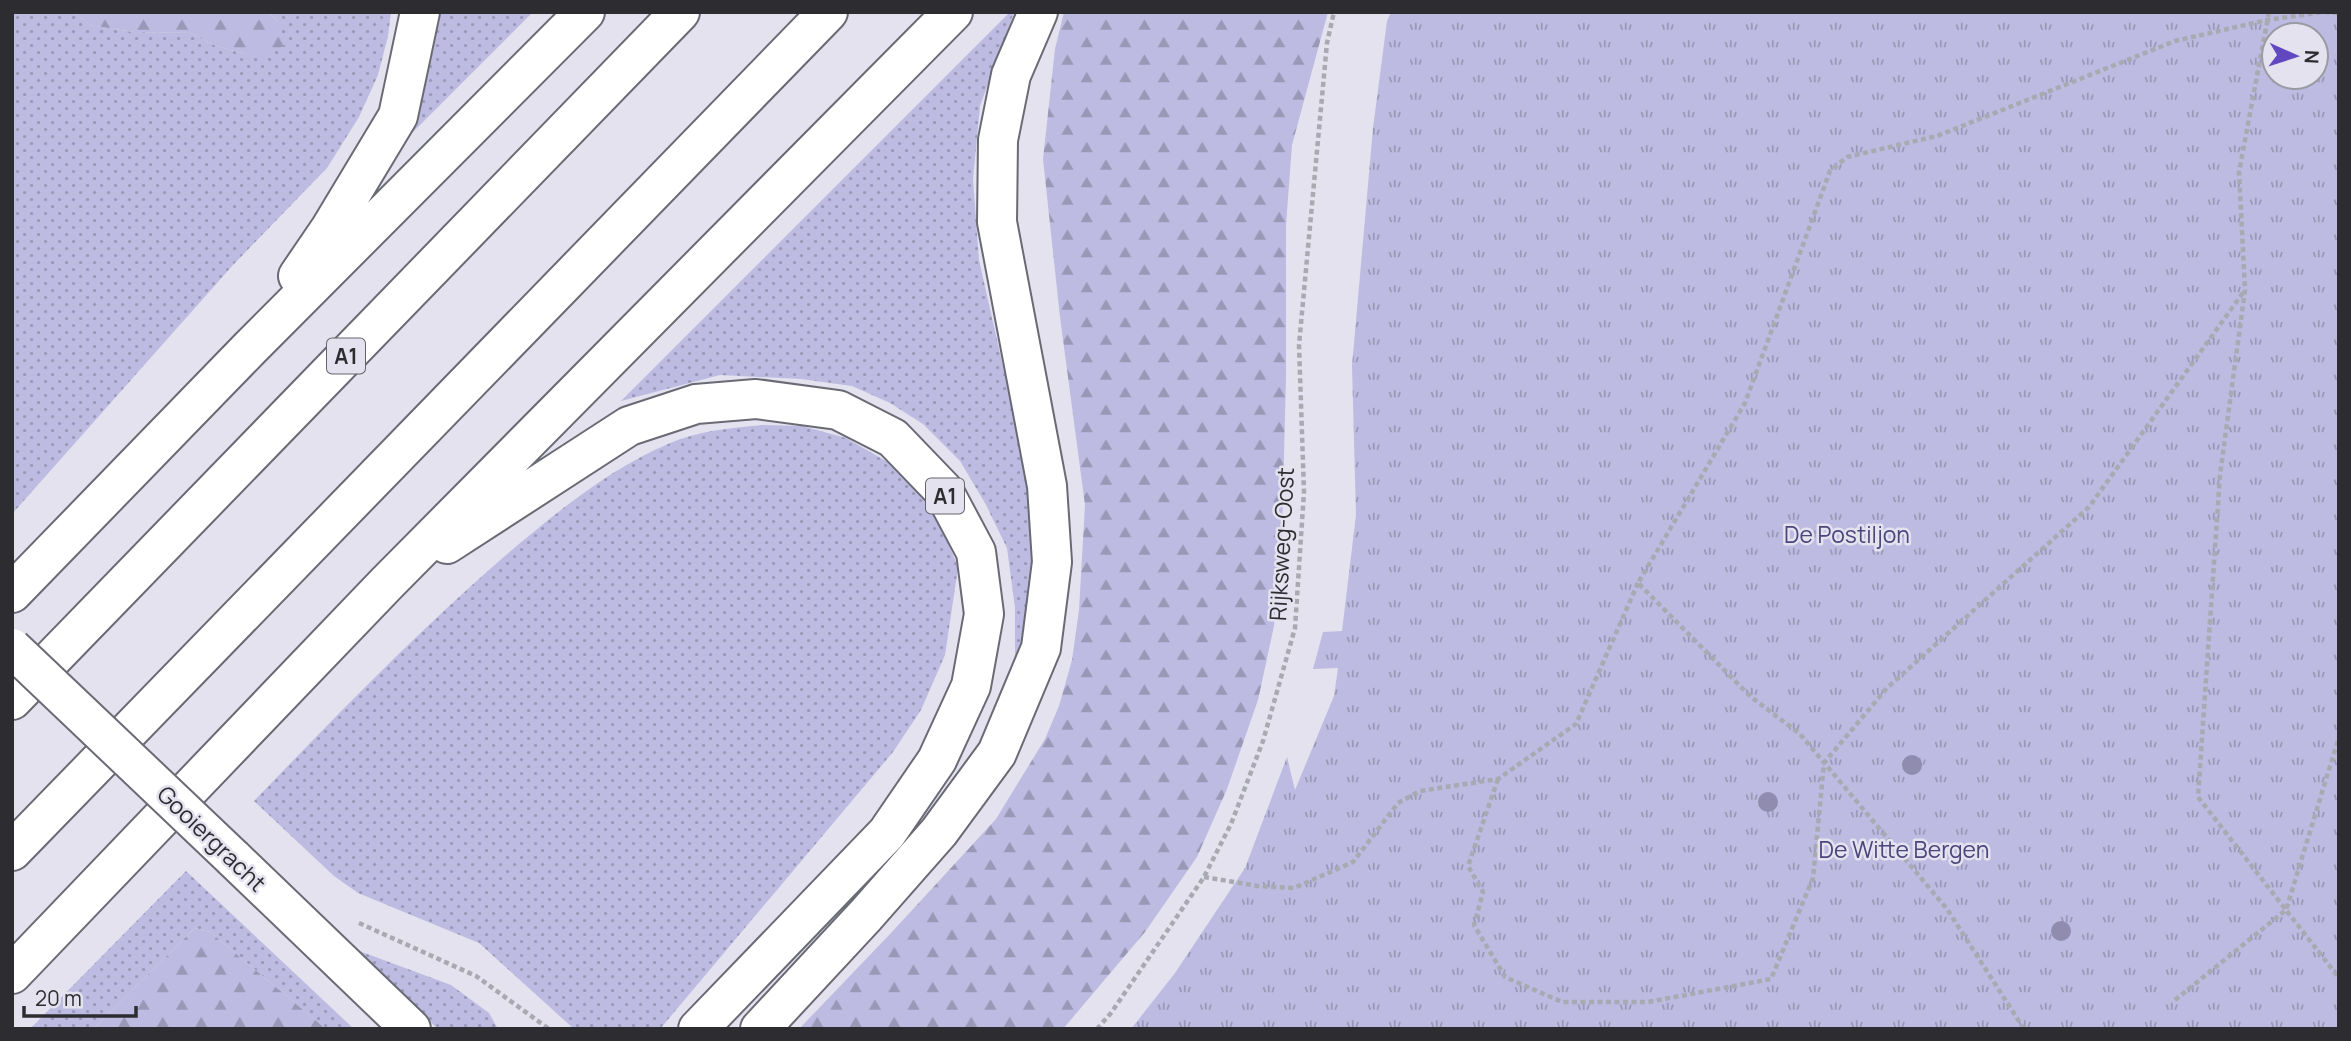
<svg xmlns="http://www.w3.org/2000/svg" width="2351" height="1041" font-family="Manrope,sans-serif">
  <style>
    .grass { fill: url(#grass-dots) }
    .forest { fill: url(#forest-firs) }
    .park { fill: url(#park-tufts); fill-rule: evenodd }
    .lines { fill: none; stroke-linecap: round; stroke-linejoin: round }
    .minor-casing { stroke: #6a6a74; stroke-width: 42 }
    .highway-casing { stroke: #6a6a74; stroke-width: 42 }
    .path { stroke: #a9a9b2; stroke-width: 4.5; stroke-dasharray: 5 3.5; stroke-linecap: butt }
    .minor { stroke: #fff; stroke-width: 38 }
    .highway { stroke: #fff; stroke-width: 38 }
    .minor-bridge-casing { stroke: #6a6a74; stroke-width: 42; stroke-linecap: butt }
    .minor-bridge { stroke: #fff; stroke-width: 38 }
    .tree { fill: #908caf }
    .labels { text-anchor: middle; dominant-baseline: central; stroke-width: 5; stroke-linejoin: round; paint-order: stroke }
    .shield { fill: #e3e2ee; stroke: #64636a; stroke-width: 2 }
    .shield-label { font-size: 21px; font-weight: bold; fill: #2d2d31 }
    .park-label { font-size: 23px; fill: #4c457c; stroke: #e3e2ee }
    .street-label { font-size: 23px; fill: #2d2d31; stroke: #e3e2ee }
  </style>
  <defs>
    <pattern id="grass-dots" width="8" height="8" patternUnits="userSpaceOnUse" patternTransform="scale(1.75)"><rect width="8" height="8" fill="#bdbbe1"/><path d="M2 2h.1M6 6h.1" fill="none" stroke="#9a98b7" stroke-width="1.8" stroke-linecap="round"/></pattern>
    <pattern id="forest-firs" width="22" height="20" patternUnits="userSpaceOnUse" patternTransform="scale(1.75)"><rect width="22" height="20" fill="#bdbbe1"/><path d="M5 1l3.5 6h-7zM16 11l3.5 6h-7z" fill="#9a98b7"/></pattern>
    <pattern id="park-tufts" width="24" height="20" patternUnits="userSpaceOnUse" patternTransform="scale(1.75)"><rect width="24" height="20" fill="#bdbbe1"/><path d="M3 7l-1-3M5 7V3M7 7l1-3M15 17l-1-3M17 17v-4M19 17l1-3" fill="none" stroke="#9a98b7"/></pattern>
  </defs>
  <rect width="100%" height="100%" fill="#e3e2ee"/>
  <path class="grass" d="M 12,12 L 73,12 L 90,25 L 133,32 L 191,33 L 216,46 L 246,54 L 271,54 L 278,22 L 268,12 L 391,12 L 388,36 L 378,75 L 359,117 L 327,168 L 233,265 L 12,514 Z
    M 433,12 L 533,12 L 388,157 Z
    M 1010,12 L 1014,12 L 980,106 L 973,179 L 979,260 L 1009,393 L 1028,497 L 1033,543 L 1033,602 L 1027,637 L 1015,663 L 1015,608 L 1007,548 L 985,503 L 960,461 L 923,424 L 890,403 L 852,386 L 801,379 L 720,375 L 621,401 Z
    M 762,425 L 802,426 L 846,438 L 891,464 L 921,494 L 944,531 L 958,568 L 945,655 L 921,710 L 893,752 L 660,1029 L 574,1029 L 479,943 L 358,893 L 334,876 L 254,801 C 336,716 417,632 506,555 C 556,513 607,470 668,444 C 697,431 730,428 762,425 Z
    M 186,871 L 354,1029 L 326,1029 L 210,932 L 195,928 L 93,1029 L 30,1029 Z
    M 354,949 L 451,985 L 489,1013 L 498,1029 L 438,1029 Z"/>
  <path class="forest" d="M 73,12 L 268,12 L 278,22 L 286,44 L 271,54 L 246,54 L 216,46 L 191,33 L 133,32 L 90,25 Z
    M 1064,12 L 1328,12 L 1292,145 L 1286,225 L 1286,377 L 1282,533 L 1274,626 L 1258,700 L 1227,789 L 1197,857 L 1145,932 L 1063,1029 L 799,1029 L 891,933 L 996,819 L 1045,739 L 1059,706 L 1072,660 L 1079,610 L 1085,505 L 1060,317 L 1043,159 L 1055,49 Z
    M 195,928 L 210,932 L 326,1029 L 93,1029 Z"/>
  <path class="park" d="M 1391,12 L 2339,12 L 2339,1029 L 1131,1029 L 1175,973 L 1245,868 L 1287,757 L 1295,790 L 1334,696 L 1338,668 L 1313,669 L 1323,632 L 1342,631 L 1356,515 L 1352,366 L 1373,128 L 1387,21 ZM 2274,35 L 2316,35 L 2316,77 L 2274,77 Z"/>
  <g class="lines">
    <g class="minor-casing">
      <path id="minor" d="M 233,858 L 411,1029"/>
    </g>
    <g class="highway-casing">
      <path id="highway" d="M 298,276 L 330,229 L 398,116 L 420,12
        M 447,544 L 629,426 L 696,404 L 756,399 L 838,410 L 893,438 L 943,490 L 976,552 L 984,614 L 971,686 L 937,760 L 887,833 L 698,1029
        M 12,593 L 250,348 L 585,12
        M 12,700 L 680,12
        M 12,851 L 828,12
        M 12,974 L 387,583 L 953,12
        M 760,1029 L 866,915 L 939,832 L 997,753 L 1041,648 L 1052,562 L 1047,486 L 997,222 L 998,140 L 1011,75 L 1038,12"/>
    </g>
    <path class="path" d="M 2269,12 L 2239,172 L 2245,290 L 2220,475 L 2198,797 L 2339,978
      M 1498,779 L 1468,866 L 1483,892 L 1474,925 L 1505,977 L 1562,1002 L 1648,1002 L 1771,979 L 1813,878 L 1824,763 L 1887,688 L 2089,507 L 2245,290
      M 1204,877 L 1258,886 L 1294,888 L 1353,862 L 1398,803 L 1420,791 L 1498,779 L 1576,724 L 1638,583
      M 359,923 L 476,976 L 549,1029
      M 2175,1000 L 2286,910 L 2339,737
      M 1097,1029 L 1111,1013 L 1204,877 L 1231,824 L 1263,741 L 1295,628 L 1304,492 L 1299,345 L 1327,43 L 1334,12
      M 2024,1029 L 1947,909 L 1800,734 L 1751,697 L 1638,583 L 1745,403 L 1830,171 L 1847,157 L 1937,136 L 2175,41 L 2267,20 L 2323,12 L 2339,13"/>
    <use href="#minor" class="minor"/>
    <use href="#highway" class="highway"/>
    <g class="minor-bridge-casing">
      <path id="minor-bridge" d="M 12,648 L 233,858"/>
    </g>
    <use href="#minor-bridge" class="minor-bridge"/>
  </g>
  <g class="tree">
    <circle cx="1912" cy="765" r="10"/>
    <circle cx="1768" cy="802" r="10"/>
    <circle cx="2061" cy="931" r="10"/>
  </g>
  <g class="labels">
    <g class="shield">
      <rect x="327" y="338.5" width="38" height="35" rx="5"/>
      <rect x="926" y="478.5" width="38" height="35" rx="5"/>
    </g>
    <g class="shield-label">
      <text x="346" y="356">A1</text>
      <text x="945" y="496">A1</text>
    </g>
    <g class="park-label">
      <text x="1847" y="534">De Postiljon</text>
      <text x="1904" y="849">De Witte Bergen</text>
    </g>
    <g class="street-label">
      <text transform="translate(1281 544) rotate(-87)">Rijksweg-Oost</text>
      <text transform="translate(212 838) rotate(44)">Gooiergracht</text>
    </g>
  </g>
  <rect width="2351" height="1041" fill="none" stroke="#2d2d31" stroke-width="28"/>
  <g transform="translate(2295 56) rotate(93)"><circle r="33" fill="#e3e2ee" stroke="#9a9aa2" stroke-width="2"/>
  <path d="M0-5L12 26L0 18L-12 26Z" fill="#6148c0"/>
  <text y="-10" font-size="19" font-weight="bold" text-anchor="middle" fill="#2d2d31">N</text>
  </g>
  <path d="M24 1006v10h112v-10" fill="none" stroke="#2d2d31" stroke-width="3.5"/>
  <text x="35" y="1006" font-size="21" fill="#2d2d31" stroke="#e3e2ee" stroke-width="5" paint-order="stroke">20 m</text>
</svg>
